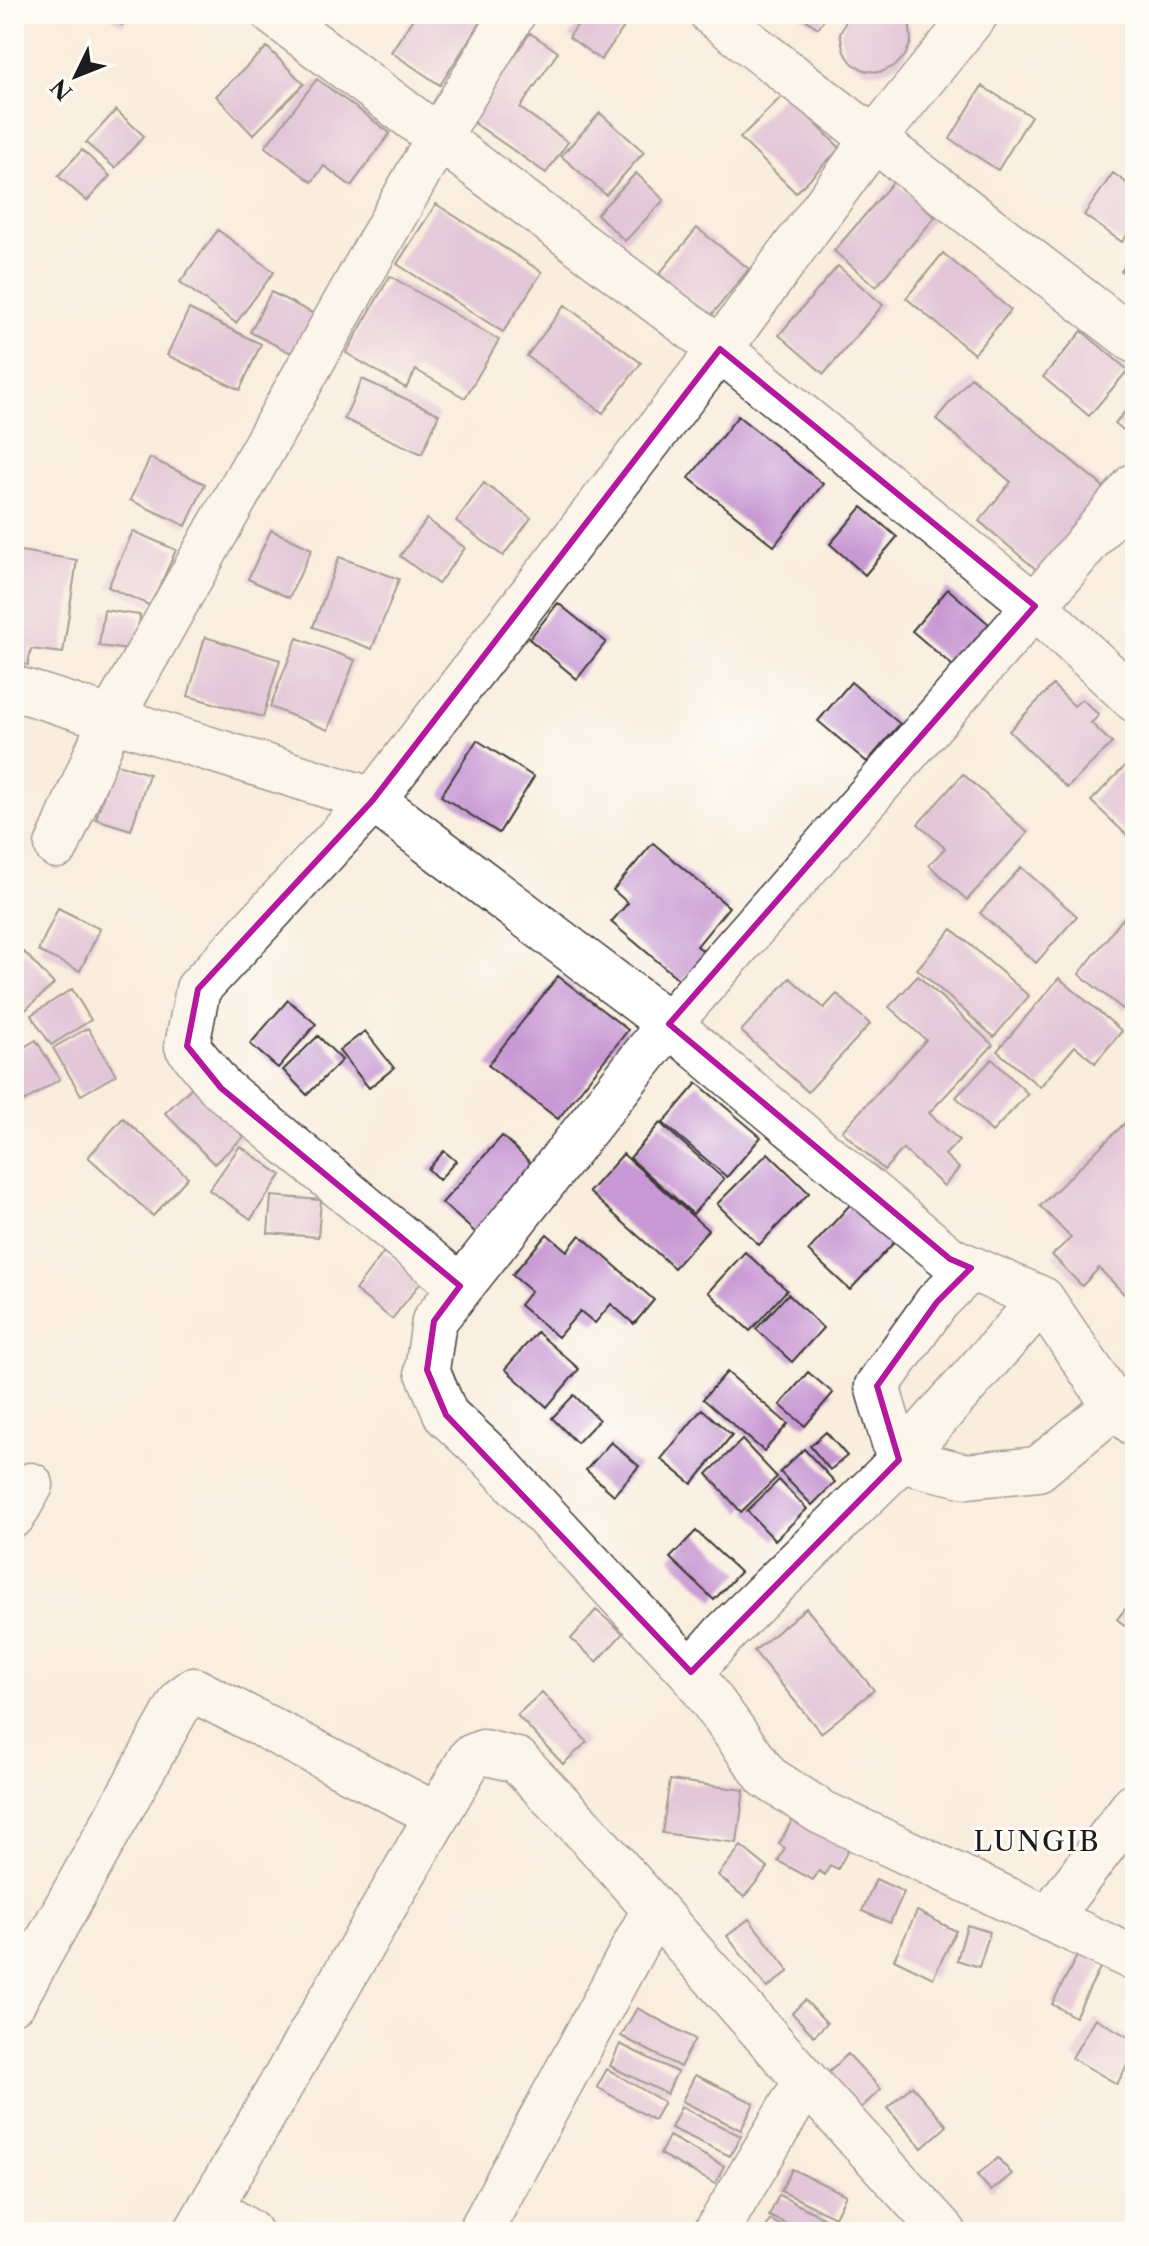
<svg xmlns="http://www.w3.org/2000/svg" width="1149" height="2246" font-family="'Libre Caslon Text',serif">
  <style>
    .building { fill: #c798d3 }
    .lines { fill: none; stroke-linecap: round; stroke-linejoin: round }
    .minor-casing { stroke: #3d3b39; stroke-width: 47 }
    .minor { stroke: #fff; stroke-width: 44 }
    .marked { fill: none; stroke: #b5179e; stroke-width: 6; stroke-linejoin: round }
    .labels { text-anchor: middle; dominant-baseline: central; stroke-width: 6; stroke-linejoin: round; paint-order: stroke }
    .quarter-label { font-size: 28px; letter-spacing: 2px; fill: #1c1c1c; stroke: #fdfcf7 }
  </style>
  <rect width="100%" height="100%" fill="#fdfcf7"/>
  <filter id="ink" filterUnits="userSpaceOnUse"><feTurbulence type="fractalNoise" baseFrequency=".0125" numOctaves="2"/><feDisplacementMap in="SourceGraphic" scale="16" xChannelSelector="R" yChannelSelector="G"/><feConvolveMatrix kernelMatrix="1 2 1 2 8 2 1 2 1" color-interpolation-filters="sRGB"/></filter>
  <filter id="wash" filterUnits="userSpaceOnUse"><feTurbulence type="fractalNoise" baseFrequency=".006" numOctaves="4" result="noise"/><feDisplacementMap in="SourceGraphic" scale="32" xChannelSelector="R" yChannelSelector="G"/><feGaussianBlur stdDeviation="1.8" result="paint"/><feColorMatrix in="noise" values="0 0 0 0 0 0 0 0 0 0 0 0 0 0 0 0 0 1.4 0 .05"/><feComposite in="paint" operator="in"/></filter>
  <g filter="url(#wash)">
    <rect width="100%" height="100%" fill="#f9eddd"/>
    <g id="blocks">
      <path class="building" d="M 108,14 L 130,14 L 122,25 Z
        M 416,14 L 486,14 L 440,85 L 391,52 Z
        M 585,14 L 633,14 L 601,60 L 569,37 Z
        M 798,14 L 828,14 L 818,28 Z
        M 849,14 L 903,14 L 910,27 L 911,42 L 905,56 L 895,66 L 881,72 L 866,71 L 853,64 L 844,52 L 840,34 Z
        M 530,33 L 558,52 L 520,108 L 568,142 L 546,173 L 470,120 Z
        M 267,47 L 304,84 L 253,135 L 216,96 Z
        M 317,79 L 390,133 L 351,186 L 324,166 L 312,182 L 265,147 Z
        M 982,86 L 1031,116 L 998,170 L 950,139 Z
        M 785,93 L 840,148 L 796,193 L 740,138 Z
        M 116,110 L 144,136 L 115,168 L 86,143 Z
        M 600,113 L 644,152 L 606,195 L 561,156 Z
        M 82,150 L 110,176 L 87,201 L 58,176 Z
        M 636,173 L 664,200 L 625,241 L 597,214 Z
        M 1113,173 L 1135,189 L 1135,224 L 1122,242 L 1084,215 Z
        M 894,181 L 935,217 L 876,287 L 834,251 Z
        M 436,204 L 542,272 L 503,332 L 397,264 Z
        M 697,228 L 749,269 L 711,316 L 659,274 Z
        M 218,230 L 274,272 L 236,323 L 180,282 Z
        M 943,253 L 1011,310 L 974,354 L 906,298 Z
        M 1135,254 L 1135,284 L 1121,271 Z
        M 838,266 L 883,305 L 824,374 L 779,335 Z
        M 390,276 L 499,340 L 465,398 L 416,370 L 406,388 L 346,353 Z
        M 271,292 L 316,315 L 295,355 L 250,332 Z
        M 565,305 L 641,363 L 603,413 L 527,356 Z
        M 189,309 L 261,344 L 240,390 L 167,355 Z
        M 1082,331 L 1128,370 L 1089,416 L 1043,377 Z
        M 971,377 L 1112,494 L 1044,576 L 979,521 L 1011,482 L 936,419 Z
        M 362,379 L 439,414 L 422,454 L 344,419 Z
        M 1135,400 L 1135,440 L 1115,423 Z
        M 738,416 L 823,484 L 774,546 L 689,478 Z
        M 150,458 L 205,484 L 186,526 L 130,500 Z
        M 14,477 L 18,477 L 17,505 L 14,505 Z
        M 484,483 L 531,518 L 503,556 L 456,521 Z
        M 862,507 L 897,537 L 865,575 L 830,544 Z
        M 427,519 L 465,548 L 438,584 L 400,556 Z
        M 271,530 L 312,549 L 289,598 L 248,579 Z
        M 133,531 L 176,550 L 151,606 L 108,587 Z
        M 14,550 L 77,560 L 63,653 L 31,649 L 28,665 L 14,662 Z
        M 339,557 L 399,579 L 372,649 L 313,627 Z
        M 948,589 L 989,624 L 953,666 L 912,631 Z
        M 558,603 L 606,642 L 577,679 L 529,639 Z
        M 104,610 L 140,615 L 137,651 L 99,646 Z
        M 205,637 L 280,660 L 263,717 L 188,696 Z
        M 297,638 L 355,660 L 328,730 L 270,707 Z
        M 851,682 L 900,724 L 867,762 L 818,721 Z
        M 1053,685 L 1074,706 L 1082,699 L 1099,715 L 1091,723 L 1112,743 L 1067,788 L 1009,731 Z
        M 477,740 L 534,777 L 499,833 L 441,796 Z
        M 1129,762 L 1135,767 L 1135,843 L 1091,801 Z
        M 114,763 L 149,774 L 131,830 L 96,819 Z
        M 963,774 L 1028,833 L 967,900 L 929,865 L 945,848 L 918,824 Z
        M 653,843 L 729,907 L 697,946 L 706,953 L 682,982 L 611,922 L 628,903 L 613,890 Z
        M 1021,867 L 1077,916 L 1036,963 L 980,913 Z
        M 58,908 L 100,929 L 80,971 L 38,951 Z
        M 1124,917 L 1135,926 L 1135,995 L 1124,1010 L 1079,974 Z
        M 952,929 L 1029,996 L 994,1037 L 917,969 Z
        M 24,952 L 54,984 L 21,1014 L 14,1006 L 14,961 Z
        M 558,976 L 628,1030 L 558,1119 L 488,1065 Z
        M 918,976 L 993,1045 L 929,1113 L 959,1140 L 945,1155 L 959,1168 L 944,1186 L 903,1149 L 884,1170 L 842,1131 L 926,1040 L 889,1007 Z
        M 790,978 L 824,1008 L 837,994 L 870,1024 L 808,1092 L 741,1031 Z
        M 1059,978 L 1122,1031 L 1095,1063 L 1075,1046 L 1040,1087 L 997,1051 Z
        M 72,989 L 91,1020 L 51,1045 L 31,1015 Z
        M 288,1000 L 316,1024 L 278,1068 L 250,1044 Z
        M 88,1028 L 116,1075 L 81,1095 L 53,1048 Z
        M 365,1031 L 394,1068 L 369,1088 L 339,1051 Z
        M 318,1036 L 342,1060 L 307,1095 L 283,1070 Z
        M 36,1040 L 60,1079 L 20,1104 L 14,1095 L 14,1053 Z
        M 992,1059 L 1028,1094 L 992,1132 L 956,1097 Z
        M 697,1083 L 761,1137 L 727,1177 L 663,1123 Z
        M 195,1084 L 245,1136 L 214,1164 L 165,1113 Z
        M 1135,1113 L 1135,1289 L 1127,1297 L 1099,1268 L 1082,1286 L 1052,1255 L 1071,1238 L 1040,1206 Z
        M 123,1118 L 188,1177 L 153,1216 L 88,1157 Z
        M 660,1123 L 724,1179 L 693,1214 L 630,1158 Z
        M 502,1136 L 535,1167 L 476,1233 L 442,1203 Z
        M 240,1146 L 281,1175 L 251,1219 L 209,1190 Z
        M 444,1151 L 456,1161 L 439,1180 L 428,1169 Z
        M 768,1153 L 809,1193 L 759,1245 L 717,1204 Z
        M 623,1154 L 708,1230 L 674,1268 L 589,1192 Z
        M 271,1196 L 321,1200 L 318,1237 L 268,1233 Z
        M 857,1197 L 900,1236 L 850,1290 L 808,1251 Z
        M 547,1234 L 567,1251 L 580,1235 L 654,1300 L 634,1324 L 611,1304 L 595,1323 L 580,1311 L 558,1337 L 520,1305 L 531,1291 L 512,1275 Z
        M 384,1252 L 422,1281 L 392,1319 L 355,1290 Z
        M 745,1252 L 787,1290 L 750,1331 L 708,1292 Z
        M 788,1294 L 823,1328 L 792,1362 L 756,1329 Z
        M 537,1332 L 579,1369 L 547,1407 L 505,1369 Z
        M 727,1372 L 788,1424 L 764,1451 L 703,1399 Z
        M 808,1372 L 833,1393 L 805,1426 L 780,1405 Z
        M 574,1395 L 599,1420 L 577,1443 L 552,1418 Z
        M 702,1409 L 732,1435 L 692,1484 L 661,1459 Z
        M 826,1432 L 847,1456 L 830,1470 L 810,1446 Z
        M 742,1440 L 777,1477 L 741,1512 L 707,1474 Z
        M 611,1442 L 639,1466 L 614,1495 L 586,1470 Z
        M 804,1449 L 835,1482 L 812,1505 L 780,1472 Z
        M 779,1480 L 807,1509 L 775,1540 L 747,1511 Z
        M 696,1531 L 740,1572 L 714,1600 L 670,1558 Z
        M 1135,1597 L 1135,1634 L 1117,1619 Z
        M 806,1608 L 874,1690 L 821,1733 L 754,1651 Z
        M 596,1610 L 623,1633 L 597,1662 L 571,1639 Z
        M 542,1692 L 587,1742 L 563,1764 L 517,1715 Z
        M 670,1780 L 744,1790 L 737,1843 L 662,1833 Z
        M 797,1811 L 853,1841 L 838,1869 L 830,1865 L 825,1875 L 819,1871 L 813,1880 L 778,1861 L 785,1848 L 779,1844 Z
        M 741,1846 L 768,1868 L 744,1897 L 718,1875 Z
        M 876,1879 L 904,1892 L 890,1923 L 862,1911 Z
        M 917,1911 L 956,1931 L 933,1978 L 894,1959 Z
        M 749,1919 L 789,1971 L 767,1988 L 727,1936 Z
        M 967,1925 L 990,1932 L 979,1967 L 957,1960 Z
        M 1079,1952 L 1102,1964 L 1075,2017 L 1052,2004 Z
        M 805,2000 L 827,2023 L 814,2036 L 792,2013 Z
        M 637,2008 L 695,2039 L 680,2067 L 621,2036 Z
        M 1095,2018 L 1135,2041 L 1135,2052 L 1117,2084 L 1072,2058 Z
        M 620,2044 L 677,2072 L 667,2094 L 610,2066 Z
        M 848,2054 L 881,2089 L 861,2108 L 828,2073 Z
        M 607,2069 L 664,2102 L 654,2120 L 597,2087 Z
        M 695,2075 L 754,2103 L 741,2130 L 682,2101 Z
        M 912,2086 L 947,2126 L 922,2148 L 887,2108 Z
        M 681,2107 L 741,2136 L 730,2156 L 671,2128 Z
        M 669,2136 L 724,2166 L 715,2184 L 660,2154 Z
        M 998,2158 L 1012,2174 L 991,2191 L 977,2175 Z
        M 792,2169 L 846,2195 L 835,2217 L 781,2191 Z
        M 779,2195 L 834,2223 L 829,2232 L 804,2232 L 769,2216 Z
        M 770,2220 L 794,2232 L 764,2232 Z"/>
    </g>
  </g>
  <g filter="url(#ink)">
    <use href="#blocks" fill-opacity="0" stroke="#3d3b39" stroke-width="2"/>
    <g class="lines">
      <g class="minor-casing">
        <path id="minor" d="M 274,14 L 720,349 L 1035,606 L 1135,700
          M 712,14 L 1135,341
          M 1135,485 L 1035,606 L 669,1024 L 434,1321 L 427,1370 L 446,1415 L 493,1459 L 691,1672 L 767,1777 L 821,1812 L 1135,1959
          M 14,688 L 373,800 L 669,1024 L 950,1259 L 1042,1299 L 1115,1406 L 1135,1424
          M 57,846 L 111,719 L 438,138 L 513,14
          M 971,1268 L 937,1302 L 877,1386 L 899,1460 L 966,1476 L 1038,1469 L 1115,1406
          M 460,1286 L 221,1088 L 187,1046 L 198,989 L 373,800 L 720,349 L 873,140 L 976,14
          M 14,1515 L 31,1485
          M 691,1672 L 724,1634 L 886,1475 L 1042,1299
          M 1048,1919 L 1135,1804
          M 14,2001 L 183,1698 L 194,1690 L 437,1815
          M 210,2207 L 249,2232
          M 196,2232 L 471,1757 L 483,1752 L 517,1760 L 587,1833 L 806,2081 L 944,2232
          M 480,2232 L 654,1910
          M 716,2232 L 806,2081"/>
      </g>
      <use href="#minor" class="minor"/>
    </g>
  </g>
  <path d="M0 0H1149V2246H0ZM 720,349 L 1035,606 L 669,1024 L 950,1259 L 971,1268 L 937,1302 L 877,1386 L 899,1460 L 691,1672 L 446,1415 L 427,1370 L 434,1321 L 460,1286 L 221,1088 L 187,1046 L 198,989 L 373,800 Z" fill="#f9eddd" fill-opacity=".55" fill-rule="evenodd"/>
  <path class="marked" d="M 720,349 L 1035,606 L 669,1024 L 950,1259 L 971,1268 L 937,1302 L 877,1386 L 899,1460 L 691,1672 L 446,1415 L 427,1370 L 434,1321 L 460,1286 L 221,1088 L 187,1046 L 198,989 L 373,800 Z"/>
  <g class="labels">
    <g class="quarter-label">
      <text x="1037" y="1841">LUNGIB</text>
    </g>
  </g>
  <rect width="1149" height="2246" fill="none" stroke="#fdfcf7" stroke-width="48"/>
  <g transform="translate(76 76) rotate(227)" stroke="#fdfcf7" stroke-width="6" paint-order="stroke">
  <path d="M0-6L14 30L0 20L-14 30Z" fill="#1c1c1c"/>
  <text y="-12" font-size="22" font-weight="bold" text-anchor="middle" fill="#1c1c1c">N</text>
  </g>
</svg>
